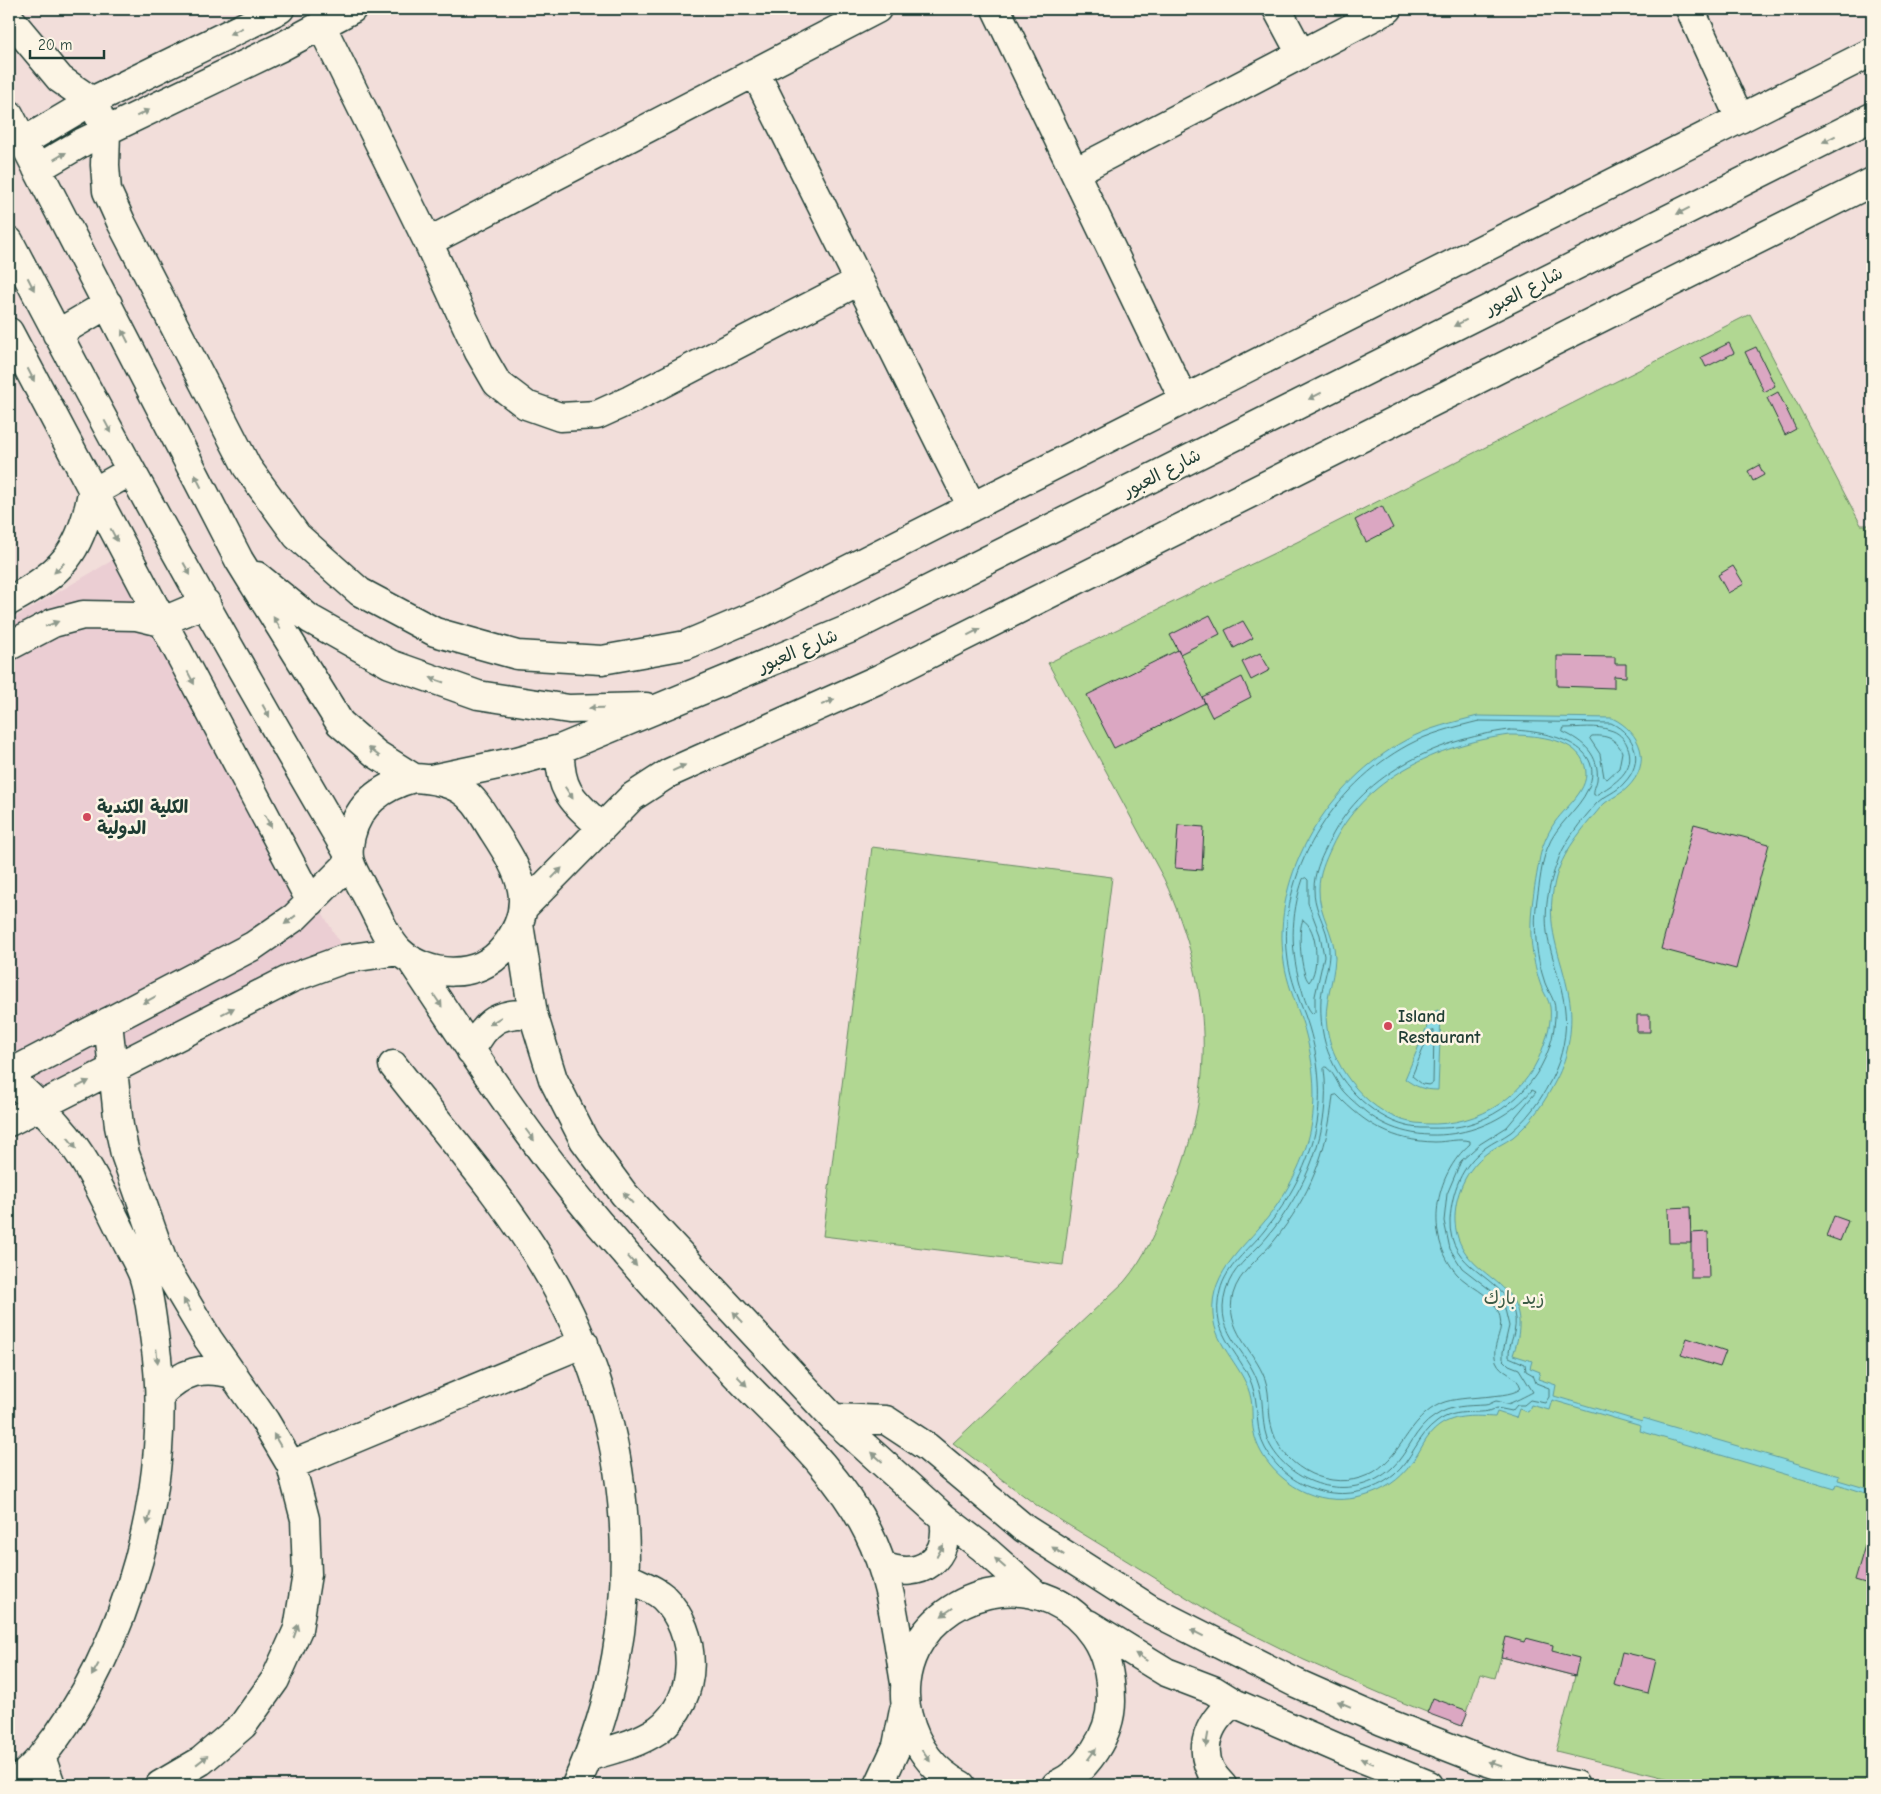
<svg xmlns="http://www.w3.org/2000/svg" width="1881" height="1794" font-family="'Comic Neue','Playpen Sans Arabic',sans-serif">
  <style>
    .built { fill: #ebced3 }
    .green { fill: #b1d792; stroke: #688a63 }
    .water { fill: #8adae5; stroke: #5f9b9e; fill-rule: evenodd }
    .lines { fill: none; stroke-linecap: round; stroke-linejoin: round }
    .shore { stroke: #4a7c7b; stroke-width: 1 }
    .building { fill: #dba7c2; stroke: #1f3d34 }
    .minor-casing { stroke: #1f3d34; stroke-width: 31 }
    .minor { stroke: #fcf5e5; stroke-width: 28 }
    .oneway { fill: #8e998c }
    .poi-dot { fill: #d1495b; stroke: #fcf5e5; stroke-width: 2 }
    .labels { text-anchor: middle; dominant-baseline: central; stroke-width: 5; stroke-linejoin: round; paint-order: stroke }
    .street-label { font-size: 18px; fill: #1f3d34; stroke: #fcf5e5 }
    .poi-label { font-size: 18px; font-weight: bold; fill: #1f3d34; stroke: #fcf5e5; text-anchor: start }
    .park-label { font-size: 18px; fill: #3c5c47; stroke: #fcf5e5 }
  </style>
  <rect width="100%" height="100%" fill="#f2deda"/>
  <filter id="ink" filterUnits="userSpaceOnUse"><feTurbulence type="fractalNoise" baseFrequency=".02" numOctaves="2"/><feDisplacementMap in="SourceGraphic" scale="10" xChannelSelector="R" yChannelSelector="G"/><feConvolveMatrix kernelMatrix="1 2 1 2 8 2 1 2 1" color-interpolation-filters="sRGB"/></filter>
  <g filter="url(#ink)">
    <path class="built" d="M 118,557 L 345,952 L 9,1111 L 9,621 Z"/>
    <path class="green" d="M 1750,314 L 1861,525 L 1872,525 L 1872,1785 L 1694,1785 L 1556,1751 L 1575,1676 L 1501,1657 L 1495,1678 L 1480,1674 L 1462,1726 L 1391,1698 L 1304,1660 L 1222,1619 L 1039,1507 L 953,1443 L 1124,1282 C 1146,1256 1158,1227 1171,1195 C 1217,1083 1213,989 1164,879 L 1048,663 L 1297,542 Z
      M 872,847 L 1112,877 L 1063,1265 L 823,1236 Z"/>
    <path class="water" d="M 1478,716 L 1612,718 C 1641,732 1653,763 1627,788 C 1619,796 1607,799 1600,808 C 1582,830 1562,852 1555,881 C 1544,928 1561,953 1569,996 C 1574,1023 1569,1056 1556,1080 C 1546,1100 1531,1123 1513,1137 C 1505,1143 1495,1147 1487,1153 C 1466,1169 1454,1195 1455,1222 C 1459,1286 1542,1273 1513,1355 L 1532,1361 L 1530,1368 L 1540,1372 L 1538,1379 L 1556,1385 L 1554,1396 L 1642,1422 L 1643,1418 L 1839,1476 L 1838,1480 L 1872,1490 L 1872,1495 L 1837,1484 L 1835,1489 L 1640,1431 L 1641,1426 L 1552,1400 L 1549,1410 L 1531,1405 L 1528,1412 L 1519,1409 L 1516,1418 L 1497,1412 L 1495,1417 C 1475,1416 1456,1414 1439,1426 C 1425,1436 1421,1451 1411,1464 C 1389,1496 1342,1508 1307,1493 C 1283,1483 1259,1459 1254,1433 C 1251,1422 1253,1410 1251,1399 C 1245,1367 1215,1348 1213,1315 C 1209,1270 1248,1245 1272,1212 C 1291,1186 1307,1154 1312,1122 C 1317,1087 1312,1051 1301,1018 C 1294,999 1287,982 1284,962 C 1270,874 1330,781 1406,740 C 1428,728 1454,722 1478,716 ZM 1509,735 C 1531,735 1572,737 1583,761 C 1595,786 1568,804 1555,822 C 1547,834 1541,848 1539,862 C 1533,895 1527,927 1534,960 C 1536,969 1538,978 1541,986 C 1544,993 1549,1000 1550,1007 C 1552,1020 1547,1038 1542,1050 C 1523,1102 1470,1130 1415,1123 C 1371,1117 1333,1070 1327,1028 C 1323,1004 1334,982 1335,958 C 1335,933 1318,914 1319,889 C 1319,874 1325,861 1331,848 C 1363,778 1437,745 1509,735 Z
      M 1438,1010 L 1441,1014 L 1438,1090 C 1424,1090 1416,1087 1405,1079 L 1433,1012 Z"/>
    <g class="lines">
      <path class="shore" d="M 1479,721 L 1611,723 C 1636,735 1645,762 1624,783 C 1617,792 1605,795 1597,803 C 1581,821 1563,843 1556,866 C 1547,890 1543,918 1549,943 C 1560,988 1574,1014 1559,1061 C 1550,1087 1532,1115 1511,1132 C 1503,1138 1493,1142 1485,1148 C 1461,1166 1452,1191 1450,1220 C 1448,1271 1502,1274 1514,1313 C 1519,1331 1508,1342 1509,1357 L 1525,1364 L 1526,1371 L 1533,1375 L 1536,1383 L 1549,1388 L 1549,1397 L 1545,1403 L 1530,1400 L 1524,1405 L 1517,1405 L 1512,1411 L 1497,1408 C 1480,1417 1458,1406 1437,1422 C 1417,1436 1412,1460 1394,1475 C 1352,1509 1290,1494 1265,1448 C 1255,1430 1259,1411 1254,1392 C 1245,1353 1208,1338 1220,1291 C 1226,1266 1248,1251 1264,1231 C 1289,1200 1310,1163 1317,1123 C 1323,1087 1317,1049 1305,1015 C 1298,997 1291,980 1288,960 C 1276,874 1334,785 1408,745 C 1430,733 1455,727 1479,721 Z
        M 1564,728 C 1578,728 1597,725 1610,730 C 1618,732 1624,738 1627,745 C 1638,770 1614,784 1596,795 L 1594,795 C 1593,790 1596,785 1597,780 C 1600,755 1583,741 1563,732 Z
        M 1509,730 C 1540,730 1609,742 1588,789 C 1578,811 1556,824 1547,849 C 1541,864 1540,883 1537,899 C 1533,926 1536,957 1545,983 C 1548,991 1555,1000 1555,1009 C 1557,1063 1517,1112 1466,1125 C 1452,1129 1435,1128 1421,1128 C 1384,1127 1345,1092 1331,1059 C 1322,1040 1320,1019 1321,998 C 1324,973 1334,959 1326,932 C 1321,917 1314,906 1314,889 C 1314,873 1320,860 1327,846 C 1359,775 1435,740 1509,730 Z
        M 1592,736 C 1606,735 1616,738 1622,752 L 1619,768 L 1607,779 L 1604,777 L 1600,754 L 1590,739 Z
        M 1306,878 L 1308,880 L 1308,903 L 1320,935 L 1324,956 L 1315,996 L 1315,1012 L 1313,1014 C 1307,1009 1304,997 1302,990 C 1290,953 1290,916 1303,879 Z
        M 1303,920 C 1318,928 1320,970 1309,982 C 1301,975 1297,929 1303,920 Z
        M 1434,1031 L 1433,1083 L 1429,1085 L 1422,1084 L 1412,1076 L 1430,1032 Z
        M 1326,1067 C 1334,1072 1337,1084 1343,1091 C 1350,1099 1359,1106 1366,1112 C 1415,1152 1494,1137 1532,1090 L 1536,1092 L 1507,1127 L 1480,1144 L 1461,1161 L 1447,1194 L 1444,1221 L 1450,1249 L 1462,1268 L 1497,1295 L 1504,1305 L 1509,1326 L 1503,1352 L 1503,1359 L 1509,1365 L 1519,1369 L 1533,1392 C 1529,1394 1510,1404 1507,1404 C 1503,1404 1500,1401 1496,1401 C 1492,1402 1489,1405 1485,1405 C 1467,1406 1451,1405 1435,1416 C 1414,1429 1409,1452 1392,1468 C 1354,1503 1294,1488 1270,1445 C 1260,1427 1265,1405 1259,1386 C 1248,1346 1208,1333 1229,1282 C 1237,1264 1256,1251 1268,1236 C 1306,1189 1332,1130 1324,1069 Z
        M 1337,1095 C 1366,1125 1393,1141 1435,1142 C 1446,1142 1460,1138 1470,1141 L 1470,1144 C 1434,1175 1424,1236 1457,1274 C 1469,1287 1489,1293 1497,1309 C 1508,1330 1490,1344 1496,1361 C 1501,1374 1517,1374 1521,1388 C 1512,1399 1461,1395 1442,1403 C 1407,1418 1402,1459 1368,1475 C 1331,1492 1285,1469 1273,1432 C 1267,1415 1271,1396 1265,1379 C 1254,1349 1224,1330 1233,1294 C 1239,1272 1260,1258 1274,1241 C 1310,1196 1327,1153 1333,1096 Z"/>
    </g>
    <path class="building" d="M 1729,343 L 1734,353 L 1706,367 L 1701,357 Z
      M 1756,347 L 1775,386 L 1764,392 L 1745,352 Z
      M 1778,392 L 1796,429 L 1785,435 L 1767,398 Z
      M 1759,465 L 1764,475 L 1753,481 L 1748,471 Z
      M 1382,506 L 1393,528 L 1366,542 L 1355,520 Z
      M 1733,566 L 1744,584 L 1728,593 L 1718,575 Z
      M 1210,615 L 1220,634 L 1180,654 L 1170,635 Z
      M 1243,621 L 1253,638 L 1234,648 L 1225,630 Z
      M 1178,650 L 1205,703 L 1114,748 L 1087,695 Z
      M 1260,653 L 1270,670 L 1251,680 L 1242,662 Z
      M 1557,656 L 1615,657 L 1615,664 L 1626,664 L 1626,677 L 1614,676 L 1614,688 L 1557,686 Z
      M 1242,677 L 1251,697 L 1212,717 L 1202,697 Z
      M 1694,824 L 1769,844 L 1736,969 L 1661,949 Z
      M 1178,825 L 1204,827 L 1202,870 L 1175,868 Z
      M 1637,1015 L 1650,1015 L 1650,1032 L 1637,1032 Z
      M 1690,1207 L 1691,1243 L 1669,1243 L 1668,1208 Z
      M 1834,1216 L 1848,1221 L 1840,1241 L 1826,1236 Z
      M 1708,1232 L 1709,1278 L 1691,1278 L 1691,1233 Z
      M 1687,1338 L 1726,1351 L 1720,1367 L 1681,1355 Z
      M 1870,1528 L 1872,1529 L 1872,1585 L 1855,1580 Z
      M 1506,1637 L 1524,1642 L 1526,1638 L 1553,1645 L 1552,1651 L 1579,1658 L 1575,1676 L 1501,1657 Z
      M 1622,1652 L 1656,1660 L 1648,1694 L 1614,1685 Z
      M 1433,1698 L 1468,1711 L 1462,1726 L 1427,1713 Z"/>
    <g class="lines">
      <g class="minor-casing">
        <path id="minor" d="M 996,9 L 1184,400
          M 1277,9 L 1301,54
          M 1690,9 L 1740,119
          M 9,18 L 60,79 L 92,101 L 106,131 L 105,165 L 107,191 L 121,222 L 247,467 L 297,536 L 360,592 L 435,632 L 517,655 L 602,660 L 686,645 L 764,612 L 1872,52
          M 321,25 L 428,242 L 479,352 L 497,383 L 526,405 L 560,417 L 597,415 L 630,400 L 859,281
          M 755,72 L 972,507
          M 9,114 L 239,560 L 340,723 L 376,754 L 414,778
          M 23,142 L 92,101 L 280,9
          M 37,169 L 83,142 L 279,48 L 352,9
          M 1075,172 L 1388,9
          M 9,241 C 116,448 230,652 348,853
          M 428,242 L 877,9
          M 9,332 L 311,902
          M 57,334 L 108,304
          M 257,576 L 310,619 L 390,664 L 478,695 L 569,709 L 646,707
          M 9,601 C 61,574 81,552 92,493 L 131,471
          M 9,646 L 53,623 L 83,615 L 136,616 L 161,622 L 206,603
          M 560,749 C 559,791 572,800 601,827
          M 414,778 C 431,779 447,781 461,790 C 477,800 484,817 494,832 C 520,872 539,905 504,948 C 479,980 427,978 399,951 C 386,938 379,918 370,902 C 364,889 354,875 350,862 C 347,853 349,844 351,835 C 359,803 383,786 414,778 Z
          M 431,779 L 517,761 L 560,749 L 854,627 L 1872,117
          M 523,908 L 632,797 L 669,773 L 879,679 L 1872,182
          M 519,924 L 533,1014 L 553,1079 L 584,1140 L 624,1194 L 833,1418 L 944,1518 L 982,1547 L 1036,1595
          M 411,960 C 471,1050 529,1140 598,1222 C 643,1274 689,1326 736,1375 C 783,1424 837,1470 868,1532 C 892,1579 896,1632 905,1683
          M 108,1022 L 119,1126 L 125,1154 L 164,1265 L 208,1339 L 265,1421 L 291,1465 L 305,1519 L 307,1574 L 298,1629 L 275,1680 L 243,1725 L 201,1761 L 160,1785
          M 471,1051 C 486,1021 499,1012 533,1014
          M 393,1065 C 444,1131 501,1194 544,1266 C 638,1421 652,1620 576,1785
          M 9,1074 L 253,946 L 295,917 L 350,862
          M 9,1076 C 25,1093 44,1109 59,1127 C 86,1157 102,1193 120,1229 C 127,1244 137,1260 143,1275 C 150,1296 152,1320 155,1342 C 175,1478 129,1650 41,1757 C 33,1767 23,1776 13,1785
          M 9,1122 L 292,978 L 344,959 L 399,951
          M 160,1394 C 184,1371 201,1366 233,1374
          M 833,1418 L 886,1420 L 927,1447 L 1025,1529 L 1150,1609 L 1296,1683 L 1382,1721 L 1479,1759 L 1528,1775 L 1575,1785
          M 291,1465 L 584,1343
          M 883,1566 C 921,1581 951,1559 944,1518
          M 1088,1624 L 1166,1672 L 1213,1690 L 1234,1703 L 1354,1755 L 1429,1785
          M 590,1756 C 614,1749 637,1744 658,1730 C 700,1699 699,1632 663,1597 C 653,1588 637,1583 626,1577
          M 41,1757 L 51,1785
          M 879,1785 L 897,1746 L 904,1710
          M 961,1785 C 933,1771 916,1747 908,1716 C 902,1695 905,1670 915,1650 C 951,1581 1048,1569 1094,1636 C 1107,1655 1111,1678 1111,1701 C 1111,1734 1086,1772 1056,1785
          M 1222,1785 C 1194,1759 1205,1722 1234,1703"/>
      </g>
      <use href="#minor" class="minor"/>
    </g>
    <defs><path id="oneway-solid" d="M-6-.8H1V-3.2L6.5 0L1 3.2V.8H-6Z" transform="scale(1.25)"/></defs>
    <g class="oneway">
      <use href="#oneway-solid" transform="translate(236 31) rotate(154)"/>
      <use href="#oneway-solid" transform="translate(143 113) rotate(-26)"/>
      <use href="#oneway-solid" transform="translate(1829 139) rotate(153)"/>
      <use href="#oneway-solid" transform="translate(60 156) rotate(-30)"/>
      <use href="#oneway-solid" transform="translate(1683 211) rotate(153)"/>
      <use href="#oneway-solid" transform="translate(31 284) rotate(63)"/>
      <use href="#oneway-solid" transform="translate(1460 323) rotate(153)"/>
      <use href="#oneway-solid" transform="translate(125 336) rotate(-117)"/>
      <use href="#oneway-solid" transform="translate(31 375) rotate(63)"/>
      <use href="#oneway-solid" transform="translate(1315 396) rotate(153)"/>
      <use href="#oneway-solid" transform="translate(108 427) rotate(62)"/>
      <use href="#oneway-solid" transform="translate(198 481) rotate(-117)"/>
      <use href="#oneway-solid" transform="translate(114 535) rotate(62)"/>
      <use href="#oneway-solid" transform="translate(59 568) rotate(135)"/>
      <use href="#oneway-solid" transform="translate(187 569) rotate(61)"/>
      <use href="#oneway-solid" transform="translate(277 623) rotate(-122)"/>
      <use href="#oneway-solid" transform="translate(52 624) rotate(-21)"/>
      <use href="#oneway-solid" transform="translate(974 632) rotate(-27)"/>
      <use href="#oneway-solid" transform="translate(191 678) rotate(62)"/>
      <use href="#oneway-solid" transform="translate(437 680) rotate(-161)"/>
      <use href="#oneway-solid" transform="translate(828 702) rotate(-24)"/>
      <use href="#oneway-solid" transform="translate(596 708) rotate(179)"/>
      <use href="#oneway-solid" transform="translate(266 711) rotate(61)"/>
      <use href="#oneway-solid" transform="translate(374 752) rotate(-142)"/>
      <use href="#oneway-solid" transform="translate(679 768) rotate(-25)"/>
      <use href="#oneway-solid" transform="translate(569 793) rotate(56)"/>
      <use href="#oneway-solid" transform="translate(268 821) rotate(62)"/>
      <use href="#oneway-solid" transform="translate(557 873) rotate(-46)"/>
      <use href="#oneway-solid" transform="translate(290 920) rotate(142)"/>
      <use href="#oneway-solid" transform="translate(149 1000) rotate(152)"/>
      <use href="#oneway-solid" transform="translate(438 1001) rotate(56)"/>
      <use href="#oneway-solid" transform="translate(228 1011) rotate(-27)"/>
      <use href="#oneway-solid" transform="translate(495 1021) rotate(148)"/>
      <use href="#oneway-solid" transform="translate(83 1084) rotate(-27)"/>
      <use href="#oneway-solid" transform="translate(530 1135) rotate(53)"/>
      <use href="#oneway-solid" transform="translate(72 1143) rotate(52)"/>
      <use href="#oneway-solid" transform="translate(628 1198) rotate(-131)"/>
      <use href="#oneway-solid" transform="translate(632 1261) rotate(49)"/>
      <use href="#oneway-solid" transform="translate(187 1305) rotate(-121)"/>
      <use href="#oneway-solid" transform="translate(738 1317) rotate(-133)"/>
      <use href="#oneway-solid" transform="translate(157 1356) rotate(84)"/>
      <use href="#oneway-solid" transform="translate(742 1381) rotate(46)"/>
      <use href="#oneway-solid" transform="translate(277 1440) rotate(-120)"/>
      <use href="#oneway-solid" transform="translate(877 1457) rotate(-138)"/>
      <use href="#oneway-solid" transform="translate(149 1518) rotate(103)"/>
      <use href="#oneway-solid" transform="translate(940 1551) rotate(-61)"/>
      <use href="#oneway-solid" transform="translate(1058 1551) rotate(-147)"/>
      <use href="#oneway-solid" transform="translate(1000 1563) rotate(-138)"/>
      <use href="#oneway-solid" transform="translate(947 1612) rotate(145)"/>
      <use href="#oneway-solid" transform="translate(296 1631) rotate(-71)"/>
      <use href="#oneway-solid" transform="translate(1197 1633) rotate(-153)"/>
      <use href="#oneway-solid" transform="translate(1141 1657) rotate(-148)"/>
      <use href="#oneway-solid" transform="translate(95 1670) rotate(119)"/>
      <use href="#oneway-solid" transform="translate(1344 1704) rotate(-157)"/>
      <use href="#oneway-solid" transform="translate(1207 1740) rotate(100)"/>
      <use href="#oneway-solid" transform="translate(1092 1754) rotate(-54)"/>
      <use href="#oneway-solid" transform="translate(926 1756) rotate(54)"/>
      <use href="#oneway-solid" transform="translate(202 1760) rotate(-38)"/>
      <use href="#oneway-solid" transform="translate(1367 1761) rotate(-158)"/>
      <use href="#oneway-solid" transform="translate(1495 1764) rotate(-161)"/>
    </g>
  </g>
  <g class="poi-dot">
    <circle cx="87" cy="817" r="5"/>
    <circle cx="1388" cy="1026" r="5"/>
  </g>
  <g class="labels">
    <g class="street-label">
      <text transform="translate(1524 291) rotate(-27)">شارع العبور</text>
      <text transform="translate(1162 473) rotate(-27)">شارع العبور</text>
      <text transform="translate(798 651) rotate(-23)">شارع العبور</text>
    </g>
    <g class="poi-label">
      <text x="97" y="807">الكلية الكندية<tspan x="97" dy="21">الدولية</tspan></text>
      <text x="1398" y="1016">Island<tspan x="1398" dy="21">Restaurant</tspan></text>
    </g>
    <g class="park-label">
      <text x="1514" y="1298">زيد بارك</text>
    </g>
  </g>
  <rect width="1881" height="1794" fill="none" stroke="#fcf5e5" stroke-width="30"/>
  <rect x="15" y="15" width="1851" height="1764" fill="none" stroke="#1f3d34" stroke-width="2" filter="url(#ink)"/>
  <path d="M30 50v8h74v-8" fill="none" stroke="#1f3d34" stroke-width="2.5"/>
  <text x="38" y="50" font-size="15" fill="#1f3d34" stroke="#fcf5e5" stroke-width="4" paint-order="stroke">20 m</text>
</svg>
